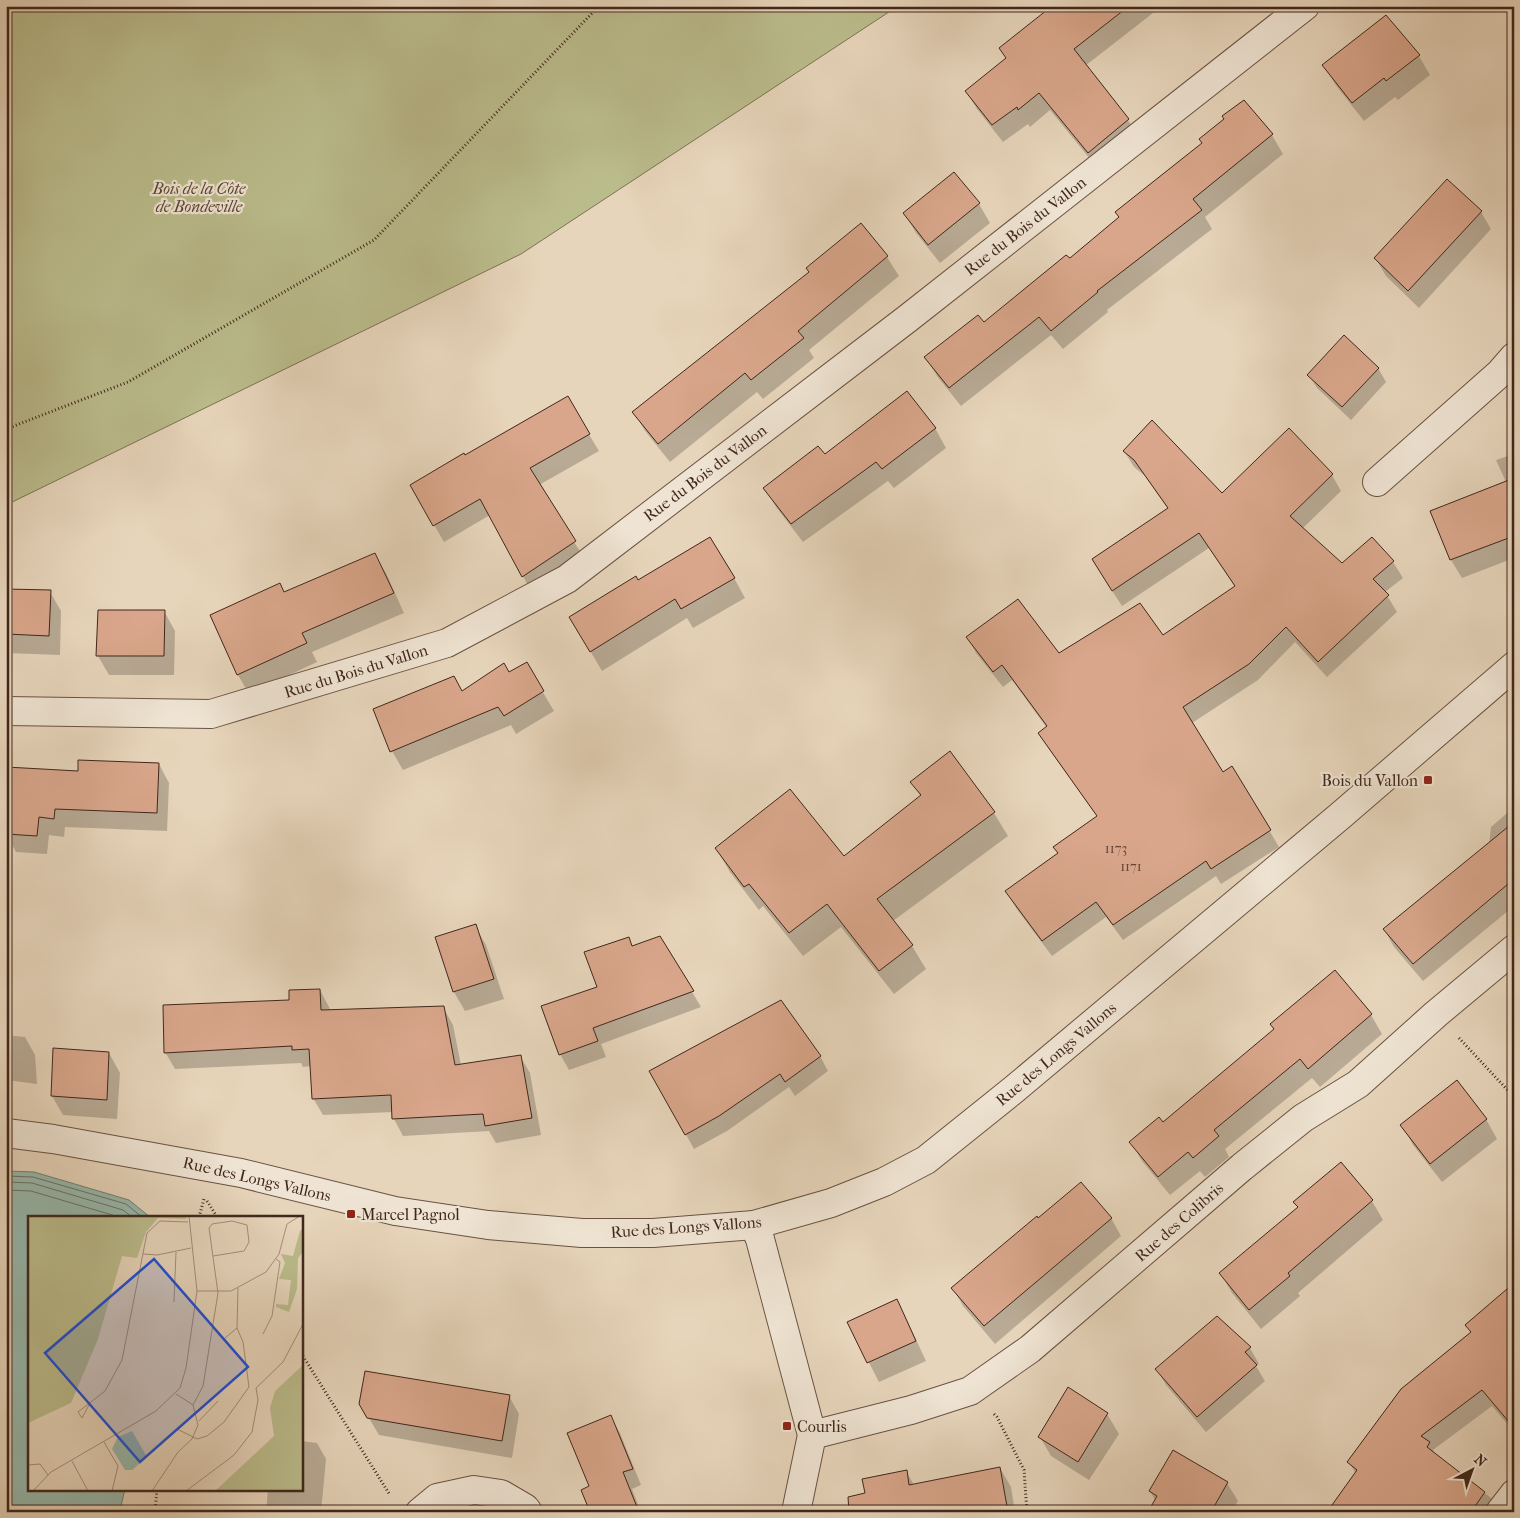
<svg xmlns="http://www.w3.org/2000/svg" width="1520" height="1518" font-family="'IM FELL French Canon',serif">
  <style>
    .green { fill: #bbbc8c; stroke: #7e7254 }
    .water { fill: #97b9ad; stroke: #747f73 }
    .shadow { fill: #0003 }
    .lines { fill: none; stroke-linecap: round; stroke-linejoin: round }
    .shore { stroke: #6c7064; stroke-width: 1 }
    .building { fill: #d9a68b; stroke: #40271b }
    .minor-casing { stroke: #6a5243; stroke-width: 30 }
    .tertiary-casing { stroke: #6a5243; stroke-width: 30 }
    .path { stroke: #40271b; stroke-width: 3; stroke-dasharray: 1 2.5; stroke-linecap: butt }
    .minor { stroke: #efe4d3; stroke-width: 28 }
    .tertiary { stroke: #efe4d3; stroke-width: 28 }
    .poi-dot { fill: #8f2418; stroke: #efe4d3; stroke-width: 2 }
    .labels { text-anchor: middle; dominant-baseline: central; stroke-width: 4.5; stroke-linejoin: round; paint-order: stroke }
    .number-label { font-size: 14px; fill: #664737 }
    .park-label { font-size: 16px; font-style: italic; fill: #594532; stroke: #efe4d3 }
    .street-label { font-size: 16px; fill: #40271b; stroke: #efe4d3 }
    .poi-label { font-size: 16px; fill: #40271b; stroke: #efe4d3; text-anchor: start }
    .inset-road { fill: none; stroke: #a48f7b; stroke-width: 1 }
    .view { fill: #1d4ed8; fill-opacity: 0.15; stroke: #1d4ed8; stroke-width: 2.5 }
    .inset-edge { fill: none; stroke: #40271b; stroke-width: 2.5 }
  </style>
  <rect width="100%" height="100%" fill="#e7d5bb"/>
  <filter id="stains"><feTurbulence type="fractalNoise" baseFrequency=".004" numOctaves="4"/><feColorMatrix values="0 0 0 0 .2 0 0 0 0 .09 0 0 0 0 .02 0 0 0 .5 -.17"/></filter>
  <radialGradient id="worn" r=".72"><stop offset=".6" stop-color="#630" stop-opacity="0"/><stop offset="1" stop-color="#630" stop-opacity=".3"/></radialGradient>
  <path class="green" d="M 6,6 L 898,6 L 521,254 L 6,505 Z"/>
  <path class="water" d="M 6,1171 L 34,1172 L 129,1200 L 150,1217 L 29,1217 L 29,1489 L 125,1489 L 121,1506 L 115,1512 L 6,1512 Z"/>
  <path class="shadow" d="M 1055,6 L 1162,6 L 1085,66 L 1128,120 L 1139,138 L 1099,170 L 1050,110 L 1030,127 L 1028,124 L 1003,142 L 977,109 L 966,91 L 1007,59 Z
    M 1386,17 L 1419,56 L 1430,75 L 1398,100 L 1395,97 L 1364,121 L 1335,84 L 1324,65 Z
    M 1243,101 L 1272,135 L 1283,154 L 1205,217 L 1212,229 L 1107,310 L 1108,312 L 1063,349 L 1051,335 L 961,406 L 937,376 L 926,358 L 984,324 L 1070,260 L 1203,144 Z
    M 954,174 L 979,204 L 990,223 L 940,263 L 916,233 L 905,214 Z
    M 1481,212 L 1491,229 L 1419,308 L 1386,276 L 1376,259 Z
    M 861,225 L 887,257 L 899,276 L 809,350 L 814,358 L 763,399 L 757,392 L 670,462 L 645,431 L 634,412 L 810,272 Z
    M 1378,368 L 1386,382 L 1351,420 L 1317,388 L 1309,375 Z
    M 567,398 L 599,451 L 539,485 L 584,558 L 532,593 L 490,515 L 444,542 L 434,525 L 465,457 Z
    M 935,428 L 946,448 L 894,488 L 888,481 L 803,542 L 776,507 L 765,488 L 824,456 Z
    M 1124,451 L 1222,495 L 1332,475 L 1341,491 L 1302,529 L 1341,565 L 1372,539 L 1393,562 L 1403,578 L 1385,592 L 1397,612 L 1327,677 L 1295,642 L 1258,680 L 1192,723 L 1222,774 L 1232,768 L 1279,847 L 1221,884 L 1216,876 L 1123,940 L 1106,917 L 1052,956 L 1016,908 L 1007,892 L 1059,854 L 1098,817 L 1049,749 L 1040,733 L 1047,728 L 1012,680 L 1003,687 L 976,653 L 967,637 L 1059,655 L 1163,637 L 1235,587 L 1209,548 L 1122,606 L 1102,575 L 1168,509 L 1145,476 L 1134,467 Z
    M 1514,454 L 1514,558 L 1462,578 L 1451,560 L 1506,482 L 1496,460 Z
    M 374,554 L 386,573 L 404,613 L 312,652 L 317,662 L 249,694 L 238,675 L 212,615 L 284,593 Z
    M 734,578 L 745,598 L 693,628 L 687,618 L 602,671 L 582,637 L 638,581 Z
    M 6,590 L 50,592 L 61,611 L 60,655 L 6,653 Z
    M 164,611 L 175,631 L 174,675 L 109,675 L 98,656 Z
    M 526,664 L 554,711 L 516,734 L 511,725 L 403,770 L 392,751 L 462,693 L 509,673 Z
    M 159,764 L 169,783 L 167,831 L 65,827 L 64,837 L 49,835 L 47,854 L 16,852 L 6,834 L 6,768 L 79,772 Z
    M 912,782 L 994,813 L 1008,836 L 893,921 L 912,946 L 926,969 L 894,994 L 841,927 L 803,956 L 763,906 L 759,910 L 730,872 L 716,848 L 844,858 L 921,797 Z
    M 1514,807 L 1514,906 L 1423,981 L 1394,947 L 1384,929 L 1445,878 L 1446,880 L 1489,845 L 1491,827 Z
    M 475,926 L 486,945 L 504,999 L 465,1011 L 454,992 Z
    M 660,937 L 701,1007 L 601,1044 L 606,1057 L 569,1070 L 560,1054 L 629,939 L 633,947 Z
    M 1334,972 L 1371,1015 L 1382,1034 L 1320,1087 L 1312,1078 L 1225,1149 L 1229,1157 L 1205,1177 L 1200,1171 L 1170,1195 L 1142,1161 L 1131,1142 L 1163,1124 L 1275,1030 Z
    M 320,990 L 329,1007 L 330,1011 L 443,1007 L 453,1025 L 461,1065 L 520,1056 L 530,1073 L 541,1135 L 496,1143 L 489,1131 L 403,1136 L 394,1119 L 393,1112 L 323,1115 L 313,1098 L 311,1066 L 303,1067 L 301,1063 L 175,1069 L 165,1052 Z
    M 6,1035 L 25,1037 L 35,1055 L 37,1084 L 6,1080 Z
    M 109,1053 L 120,1073 L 117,1119 L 63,1115 L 52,1096 Z
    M 820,1056 L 828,1071 L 795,1096 L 789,1087 L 727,1131 L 694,1149 L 651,1072 Z
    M 1486,1119 L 1497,1139 L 1442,1182 L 1413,1145 L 1402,1125 Z
    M 1341,1164 L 1372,1201 L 1383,1220 L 1298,1293 L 1300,1296 L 1261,1329 L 1232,1293 L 1221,1274 L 1298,1208 L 1295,1202 Z
    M 1111,1218 L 1121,1236 L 995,1344 L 963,1306 L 953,1288 Z
    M 1514,1285 L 1514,1432 L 1492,1406 L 1433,1450 L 1436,1456 L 1491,1498 L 1499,1512 L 1445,1512 L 1356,1474 L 1349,1462 L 1472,1333 L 1467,1325 Z
    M 896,1300 L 907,1320 L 926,1361 L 879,1382 L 848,1322 Z
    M 1217,1318 L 1250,1348 L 1259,1364 L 1256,1366 L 1265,1381 L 1206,1432 L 1166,1385 L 1157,1369 Z
    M 1069,1389 L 1107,1414 L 1119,1434 L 1089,1480 L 1051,1456 L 1040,1437 Z
    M 509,1396 L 519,1414 L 512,1458 L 379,1435 L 360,1403 Z
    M 610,1416 L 620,1433 L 641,1485 L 632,1489 L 641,1512 L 591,1512 L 591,1486 Z
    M 301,1441 L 317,1443 L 326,1459 L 321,1512 L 266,1512 L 268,1489 L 301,1489 Z
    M 1000,1468 L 1011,1487 L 1015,1512 L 870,1512 L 906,1471 L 914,1485 Z
    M 1227,1483 L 1238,1501 L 1231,1512 L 1149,1512 L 1155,1500 L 1150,1491 Z"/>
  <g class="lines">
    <path class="shore" d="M 6,1176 L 33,1177 L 126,1204 L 142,1217
      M 6,1182 L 32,1183 L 123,1210 L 132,1217
      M 6,1190 L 31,1191 L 119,1217"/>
  </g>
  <path class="building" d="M 1052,6 L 1129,6 L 1074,49 L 1129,119 L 1088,153 L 1039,93 L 1018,110 L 1017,107 L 992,125 L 965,91 L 1006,58 L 999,48 Z
    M 1386,15 L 1420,55 L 1386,81 L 1384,78 L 1352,103 L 1322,65 Z
    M 1244,100 L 1273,134 L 1193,199 L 1202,210 L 1097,291 L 1098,292 L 1051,331 L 1039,317 L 949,388 L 924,357 L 978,315 L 984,322 L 1066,255 L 1070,258 L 1119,217 L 1115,212 L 1202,143 L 1199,139 L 1224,119 L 1222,116 Z
    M 954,172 L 980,203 L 928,245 L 903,213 Z
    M 1447,179 L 1482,211 L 1408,291 L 1374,258 Z
    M 861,223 L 888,256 L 798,331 L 804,338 L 751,380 L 745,373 L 658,444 L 632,412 L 809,272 L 806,268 Z
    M 1344,335 L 1379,368 L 1342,407 L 1307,375 Z
    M 907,391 L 936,428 L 882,469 L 876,462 L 791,524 L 763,488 L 818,446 L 825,454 Z
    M 568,396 L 590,434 L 530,468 L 576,541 L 522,577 L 480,499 L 433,526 L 410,485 L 464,453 L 465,455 Z
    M 1152,420 L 1222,493 L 1289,428 L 1333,474 L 1290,516 L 1342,563 L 1372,537 L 1394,561 L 1373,579 L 1389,595 L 1318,662 L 1286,627 L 1249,664 L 1183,707 L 1223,772 L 1232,766 L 1271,830 L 1211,869 L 1206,861 L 1113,925 L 1096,902 L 1042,941 L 1005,891 L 1058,853 L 1053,847 L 1097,816 L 1038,733 L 1047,726 L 1002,665 L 993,672 L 966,637 L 1018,599 L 1059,653 L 1140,603 L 1163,635 L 1235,586 L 1199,533 L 1112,591 L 1092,559 L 1168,508 L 1134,460 L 1123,451 Z
    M 1514,478 L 1514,536 L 1450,560 L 1430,511 Z
    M 710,537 L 735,578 L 681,609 L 675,599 L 590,652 L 569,617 L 636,576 L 638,580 Z
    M 375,553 L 394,593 L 302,633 L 307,643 L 237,675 L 210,615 L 280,583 L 284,592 Z
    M 6,589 L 51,590 L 49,636 L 6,634 Z
    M 98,610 L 165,610 L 164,656 L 96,656 Z
    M 527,662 L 544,691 L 504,716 L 498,707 L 390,752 L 373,709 L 454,676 L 462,691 L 504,663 L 509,672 Z
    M 950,751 L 995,812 L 877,899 L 913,945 L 879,971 L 827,904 L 789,933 L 749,884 L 744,887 L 715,848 L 790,789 L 844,856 L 921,795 L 910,782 Z
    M 78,760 L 159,763 L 157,813 L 55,809 L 54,819 L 39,817 L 37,836 L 6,834 L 6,767 L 78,771 Z
    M 1514,822 L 1514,879 L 1413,964 L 1383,929 Z
    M 476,924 L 494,979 L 453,992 L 435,937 Z
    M 660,936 L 694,991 L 593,1028 L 598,1041 L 559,1055 L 541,1006 L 597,987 L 584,952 L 629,937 L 632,946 Z
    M 1335,970 L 1372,1014 L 1308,1069 L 1300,1059 L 1214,1130 L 1219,1136 L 1193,1158 L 1188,1152 L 1158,1177 L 1129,1142 L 1159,1117 L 1163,1122 L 1274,1029 L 1270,1024 Z
    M 320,989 L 321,1010 L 444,1006 L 455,1065 L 521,1055 L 532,1118 L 485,1126 L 483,1114 L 392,1119 L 391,1095 L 312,1099 L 309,1049 L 292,1050 L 292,1046 L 164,1053 L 163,1005 L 289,1000 L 289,990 Z
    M 781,1000 L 821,1056 L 785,1082 L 780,1074 L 719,1116 L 685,1135 L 649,1071 Z
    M 53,1048 L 109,1052 L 107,1100 L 51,1096 Z
    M 1457,1080 L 1487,1119 L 1430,1164 L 1400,1125 Z
    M 1341,1162 L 1373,1200 L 1288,1273 L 1290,1276 L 1249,1310 L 1219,1273 L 1298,1207 L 1293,1202 Z
    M 1081,1182 L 1112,1218 L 984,1326 L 951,1288 L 1037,1216 L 1038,1218 Z
    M 1514,1283 L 1514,1428 L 1482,1390 L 1421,1436 L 1430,1442 L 1427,1447 L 1485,1492 L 1471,1512 L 1327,1512 L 1357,1470 L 1347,1462 L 1401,1389 L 1471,1332 L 1465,1325 Z
    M 897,1299 L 916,1341 L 867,1363 L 847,1322 Z
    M 1217,1316 L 1251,1347 L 1245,1352 L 1257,1365 L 1197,1417 L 1155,1369 Z
    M 365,1371 L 510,1395 L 502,1441 L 367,1418 L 359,1404 Z
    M 1068,1387 L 1108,1413 L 1078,1462 L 1038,1437 Z
    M 611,1415 L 633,1469 L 623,1472 L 639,1512 L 590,1512 L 581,1490 L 589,1486 L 567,1433 Z
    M 1173,1450 L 1228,1482 L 1211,1512 L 1148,1512 L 1157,1496 L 1149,1491 Z
    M 1000,1467 L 1008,1512 L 849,1512 L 848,1497 L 865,1493 L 862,1479 L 907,1470 L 909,1485 Z"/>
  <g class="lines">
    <g class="minor-casing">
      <path id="minor" d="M 1377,482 L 1500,373 L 1514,357
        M 6,711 L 211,714 L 447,643 L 567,579 L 907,319 L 1305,6
        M 754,1225 L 760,1239 L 812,1435 L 796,1512
        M 812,1435 L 911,1410 L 970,1391 L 1030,1349 L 1242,1167 L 1303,1118 L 1358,1084 L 1436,1014 L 1514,949
        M 420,1512 L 437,1498 L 474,1490 L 501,1494 L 525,1508 L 528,1512
        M 1500,1512 L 1514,1494"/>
    </g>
    <g class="tertiary-casing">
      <path id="tertiary" d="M 6,1133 L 53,1139 L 241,1173 L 395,1211 L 488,1225 L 582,1233 L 653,1233 L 754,1225 L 831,1203 L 884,1182 L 926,1160 L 1012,1091 L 1340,816 L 1514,666"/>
    </g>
    <path class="path" d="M 6,429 L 128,382 L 374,240 L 599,6
      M 1459,1038 L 1514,1097
      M 207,1201 L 217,1217
      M 199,1217 L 204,1199
      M 301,1353 L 390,1495
      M 994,1414 L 997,1417 L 1024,1470 L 1027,1512
      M 155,1512 L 157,1489"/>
    <use href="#minor" class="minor"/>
    <use href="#tertiary" class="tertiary"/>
  </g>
  <g class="poi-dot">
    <rect x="1423" y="775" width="10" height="10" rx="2.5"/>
    <rect x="346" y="1209" width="10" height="10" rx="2.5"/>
    <rect x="782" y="1421" width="10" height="10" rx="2.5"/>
  </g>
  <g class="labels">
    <g class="number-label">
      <text x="1116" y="848">1173</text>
      <text x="1131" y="866">1171</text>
    </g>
    <g class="park-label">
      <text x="199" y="188">Bois de la Côte<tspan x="199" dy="18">de Bondeville</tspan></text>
    </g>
    <g class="street-label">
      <text transform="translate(1025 226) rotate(-38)">Rue du Bois du Vallon</text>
      <text transform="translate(705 473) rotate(-37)">Rue du Bois du Vallon</text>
      <text transform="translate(356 671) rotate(-17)">Rue du Bois du Vallon</text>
      <text transform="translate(1056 1054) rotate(-40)">Rue des Longs Vallons</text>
      <text transform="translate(257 1179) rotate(13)">Rue des Longs Vallons</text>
      <text transform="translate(1179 1222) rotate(-41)">Rue des Colibris</text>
      <text transform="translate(686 1227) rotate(-4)">Rue des Longs Vallons</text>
    </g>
    <g class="poi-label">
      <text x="1418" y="780" text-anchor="end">Bois du Vallon</text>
      <text x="361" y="1214">Marcel Pagnol</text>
      <text x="797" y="1426">Courlis</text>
    </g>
  </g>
  <g transform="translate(28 1216)">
    <rect width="275" height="275" fill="#e7d5bb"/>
    <path d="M 0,0 L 158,0 L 158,3 L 130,2 L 118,16 L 109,42 L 94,40 L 70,123 L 43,187 L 0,207 ZM 275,13 L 275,36 L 270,42 L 269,73 L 261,96 L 248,91 L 248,88 L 260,89 L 263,64 L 251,63 L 257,47 L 253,38 L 265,40 L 272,15 ZM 275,149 L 275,275 L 187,275 L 246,220 L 242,192 L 247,175 Z" fill="#bbbc8c"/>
    <path d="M 104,215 L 119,241 L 104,254 L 97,254 L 84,233 L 90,221 Z" fill="#97b9ad"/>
    <path class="inset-road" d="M 115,38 L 129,39 L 163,32M 210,72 L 209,112 L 215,126 L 221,171M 169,75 L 203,75 L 238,56 L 251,38 L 259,8 L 272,0M 146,86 L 148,36M 235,118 L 244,100 L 252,46 L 248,43M 197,122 L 209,112M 228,172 L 255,146 L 275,108M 61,189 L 54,202 L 50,196 L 77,175 L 94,144 L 119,17 L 132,5 L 160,6M 165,189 L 175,170 L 190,77 L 181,12 L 184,8 L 204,5 L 219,9 L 221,26 L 216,35 L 185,40M 171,205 L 190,185M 141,221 L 149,213 L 169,223 L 179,220 L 196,206 L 221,171M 76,226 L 90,250 L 84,275M 44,245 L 60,275M 0,249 L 12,248 L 20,259M 5,275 L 23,256 L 128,195 L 152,172 L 158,152 L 169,75 L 161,0M 124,275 L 150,236 L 164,223 L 170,209 L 165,189 L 148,178M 158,275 L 206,239 L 224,216 L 230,184 L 228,172"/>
    <path class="view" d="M 126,43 L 220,151 L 112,246 L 17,137 Z"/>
    <rect width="275" height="275" class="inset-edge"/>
  </g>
  <rect width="1520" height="1518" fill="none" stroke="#e7d5bb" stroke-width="25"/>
  <rect x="8" y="8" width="1505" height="1503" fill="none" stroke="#40271b" stroke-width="2.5"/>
  <rect x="12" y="12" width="1495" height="1493" fill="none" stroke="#40271b"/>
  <g transform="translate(1472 1470) rotate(41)" stroke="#efe4d3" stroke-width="4" paint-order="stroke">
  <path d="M0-4L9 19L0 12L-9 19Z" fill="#40271b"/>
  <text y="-8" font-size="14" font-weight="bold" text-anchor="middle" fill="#40271b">N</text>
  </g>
  <rect width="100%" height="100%" filter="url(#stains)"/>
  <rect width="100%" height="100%" fill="url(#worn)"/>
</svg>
